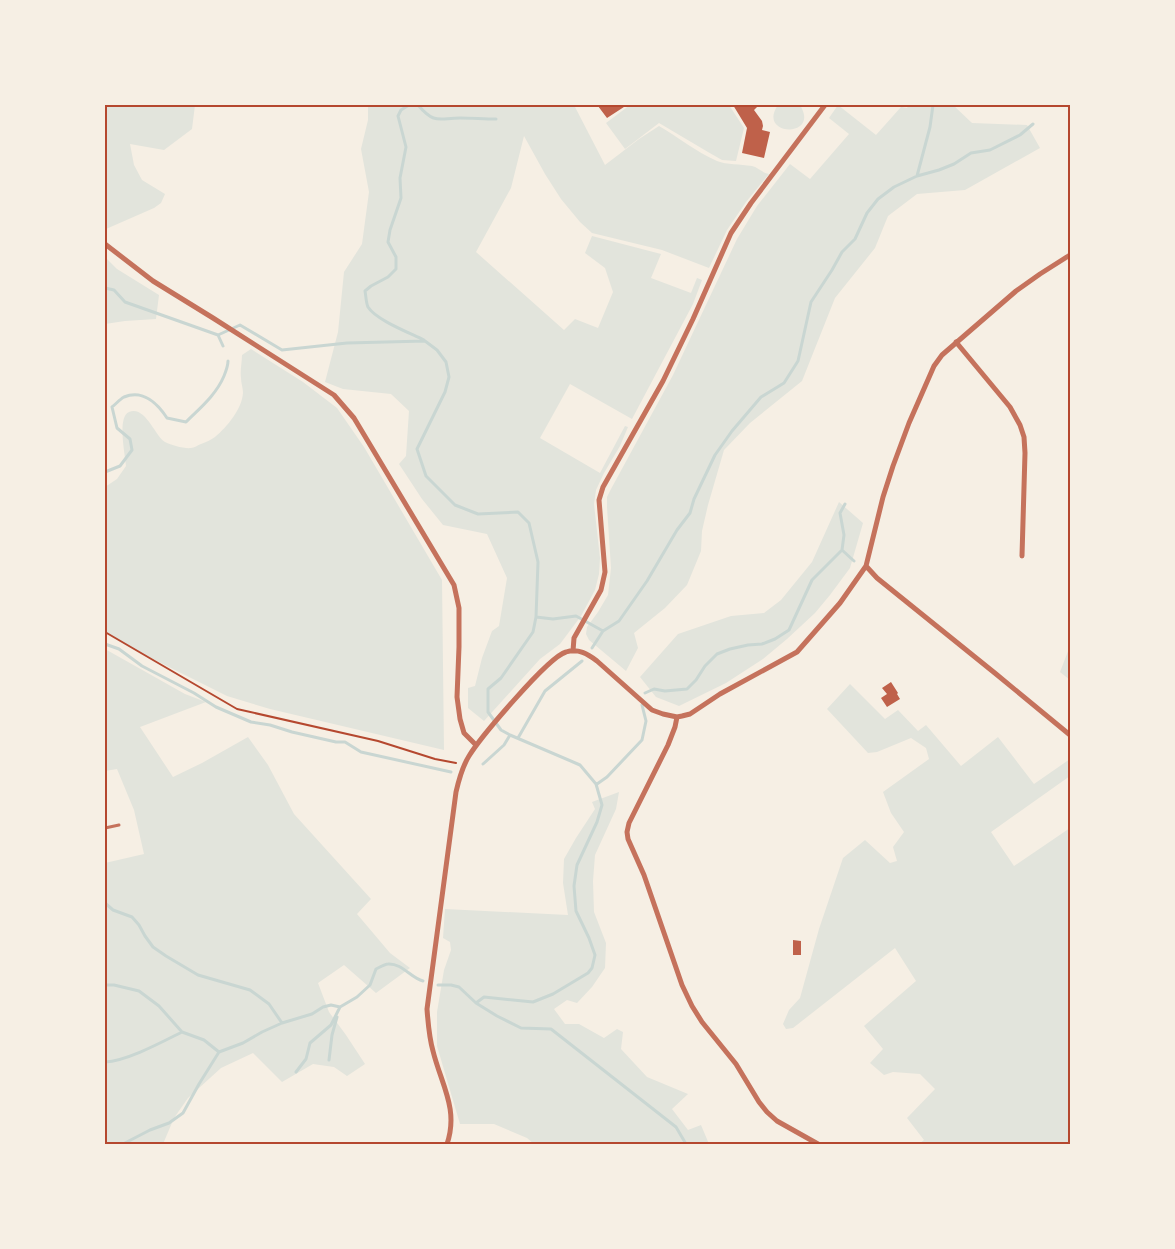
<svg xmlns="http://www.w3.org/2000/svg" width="1175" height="1249" font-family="Raleway,sans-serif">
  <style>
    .green { fill: #e2e4dc }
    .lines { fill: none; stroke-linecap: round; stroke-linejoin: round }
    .stream { stroke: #c9d6d2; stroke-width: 3 }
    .building { fill: #bf614a }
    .path { stroke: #b5482f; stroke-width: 2 }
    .service { stroke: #c5725c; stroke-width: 3 }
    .minor { stroke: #c5725c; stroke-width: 5 }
    .neatline { fill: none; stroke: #b5482f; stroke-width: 2 }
  </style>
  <rect width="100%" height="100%" fill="#f6efe4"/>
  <path class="green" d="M 105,105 L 195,105 L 192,129 L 164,150 L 130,144 L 134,165 L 142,180 L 165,194 L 161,203 L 154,208 L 106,229 L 105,228 Z
    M 368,105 L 574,105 L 605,165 L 639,139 L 659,126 C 678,137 696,152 717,161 C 727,165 740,164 752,166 C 758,167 762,173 769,174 L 746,202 L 727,230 L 709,268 L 662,250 L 592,233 L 580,222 L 561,199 L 545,174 L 524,136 L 511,188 L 476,252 L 564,330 L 575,319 L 598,328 L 613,292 L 605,268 L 585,253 L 592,236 L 661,254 L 651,278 L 691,293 L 697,278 L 702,280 L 693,304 L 632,419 L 570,384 L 540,438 L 600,473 L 625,426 L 628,427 L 620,446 L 604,473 L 596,490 L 594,504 L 600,558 L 599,574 L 595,590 L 581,616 L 560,644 L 540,659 L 484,721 L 468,708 L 468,688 L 475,686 L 482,658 L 492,631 L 499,626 L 507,578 L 487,534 L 443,525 L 422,499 L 399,464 L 406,456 L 409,411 L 391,394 L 343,389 L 325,382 L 338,332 L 344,272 L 362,244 L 369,192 L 361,149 L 368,120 Z
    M 630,105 L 729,105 L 744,128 L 736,161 L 722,160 L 708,152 L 659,123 L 625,149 L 606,123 Z
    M 778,105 L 800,105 C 821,139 756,136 778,105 Z
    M 838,105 L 876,135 L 901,107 L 907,108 L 909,105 L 953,105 L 972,123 L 1027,125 L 1040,148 L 965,190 L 917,194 L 888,216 L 875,248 L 835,298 L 802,381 L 750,423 L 724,450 L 708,505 L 702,531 L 701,551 L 687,585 L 665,608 L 634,633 L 638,648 L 626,671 L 589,640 L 586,634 L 587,627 L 598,612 L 608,595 L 611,568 L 607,507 L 607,497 L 611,489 L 673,375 L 737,239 L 757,206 L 790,164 L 810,179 L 849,134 L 829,118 Z
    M 105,257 L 117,269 L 159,295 L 156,319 L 125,321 L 105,324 Z
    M 251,349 L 303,382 L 337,408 L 364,447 L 442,580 L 444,750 L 270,709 L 227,696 L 147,656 L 105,632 L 105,487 L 117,479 L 126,466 C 125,454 117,417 129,412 C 145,405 155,436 165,442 C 170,445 185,449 191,448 C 194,448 198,445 201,444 C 206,442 211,440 215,437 C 227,427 242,409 243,393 C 243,388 241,383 241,378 C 240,370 242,362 242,355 Z
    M 839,502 L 863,523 L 850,568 L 830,595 L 815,613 L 787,639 L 763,659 L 726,683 L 679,706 L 656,697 L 640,677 L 678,634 L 731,616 L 764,613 L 781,600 L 812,562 Z
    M 1070,646 L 1070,680 L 1060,672 Z
    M 105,649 L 185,694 L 206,702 L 140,727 L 173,777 L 202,763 L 248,737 L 268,765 L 294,814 L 371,899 L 357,914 L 390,953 L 410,968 L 376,993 L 344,965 L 318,983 L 329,1012 L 346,1035 L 365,1064 L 347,1076 L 334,1067 L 313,1064 L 282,1082 L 253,1053 L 221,1068 L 188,1098 L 174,1118 L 163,1144 L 105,1144 L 105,863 L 144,854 L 134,810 L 117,769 L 105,771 Z
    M 850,684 L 885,719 L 898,710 L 918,731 L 926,725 L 961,766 L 998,737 L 1034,784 L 1070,759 L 1070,776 L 991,832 L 1014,866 L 1070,828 L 1070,1144 L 919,1144 L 924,1140 L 907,1118 L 935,1089 L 920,1074 L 893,1072 L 884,1075 L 870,1063 L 883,1049 L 864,1026 L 916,981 L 895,948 L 793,1028 L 786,1029 L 783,1024 L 789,1010 L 800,998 L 819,929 L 843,858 L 865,840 L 890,863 L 897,861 L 893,847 L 904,832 L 891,813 L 883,792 L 929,759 L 926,748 L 911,738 L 877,752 L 868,753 L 827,709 Z
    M 619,792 L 616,809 L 595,855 L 593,881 L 594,912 L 606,943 L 605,968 L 592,987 L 577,1003 L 567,1000 L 554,1009 L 565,1024 L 579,1024 L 604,1038 L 617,1029 L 623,1032 L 621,1049 L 647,1077 L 688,1094 L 672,1109 L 688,1130 L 701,1125 L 709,1144 L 534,1144 L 527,1138 L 494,1124 L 460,1124 L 437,1046 L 437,1012 L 444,970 L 451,950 L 450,942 L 443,938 L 445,909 L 568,915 L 563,883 L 564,859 L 576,838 L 595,809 L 592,802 Z"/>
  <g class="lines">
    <path class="stream" d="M 409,105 L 401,110 L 398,116 L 406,147 L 400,178 L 401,198 L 390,230 L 388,242 L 396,257 L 396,269 L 388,277 L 371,286 L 365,291 C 366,296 366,303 368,307 C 376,320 410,333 424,340
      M 418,105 C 435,125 439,118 460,118 C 472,118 484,119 496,119
      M 917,176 L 939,170 L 954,164 L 971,153 L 990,150 L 1020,135 L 1033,124
      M 105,288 L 114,290 L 125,302 L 218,335 L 240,325 L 282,350 L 347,343 L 425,341 L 437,350 L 446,362 L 449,377 L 445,392 L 417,449 L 426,476 L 455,505 L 478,514 L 518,512 L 529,523 L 538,562 L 536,617 L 533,632 L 501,678 L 488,689 L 488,712 L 501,730 L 510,735 L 580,765 L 596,784 L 602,805 L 597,822 L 577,865 L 574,886 L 576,911 L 589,938 L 595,955 L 592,968 L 588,973 L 553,994 L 533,1002 L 484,997 L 476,1003 L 497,1016 L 521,1028 L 551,1029 L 676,1127 L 686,1144
      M 218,335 L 223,346
      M 105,472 L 120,466 L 132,450 L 130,439 L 117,428 L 112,407 C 116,404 120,399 124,397 C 143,389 158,404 167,418 L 186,422 C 200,408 216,395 224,376 C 226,371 228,366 228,361
      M 842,550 L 854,561
      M 536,617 L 553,619 L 576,616 L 603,631
      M 105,644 L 119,649 L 142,666 L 194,693 L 216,707 L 251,722 L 270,725 L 292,732 L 336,742 L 345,742 L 361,752 L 451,772
      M 592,648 L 603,631 L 619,621 L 647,581 L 677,530 L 690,513 L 694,499 L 715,455 L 732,431 L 761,397 L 784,383 L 798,361 L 811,302 L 832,270 L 842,252 L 855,239 L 867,213 L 878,199 L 894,187 L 917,176 L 930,127 L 933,105
      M 645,693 L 654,689 L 665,691 L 687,689 L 696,680 L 705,666 L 717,654 L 730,649 L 748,645 L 762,644 L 775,639 L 789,630 L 812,580 L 842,550 L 844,535 L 840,513 L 845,504
      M 518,738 L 545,691 L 582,661
      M 483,764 L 504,745 L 510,735
      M 597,784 L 607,777 L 642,740 L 646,721 L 642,705
      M 105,903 L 113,910 L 132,917 L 139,925 L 145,936 L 153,947 L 166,956 L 198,975 L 250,990 L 269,1004 L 282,1023
      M 105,985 L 114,985 L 139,991 L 159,1006 L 182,1032
      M 438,985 L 451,985 L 459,987 L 476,1003
      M 329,1060 L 332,1035 L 337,1017
      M 105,1062 C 127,1061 162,1042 182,1032 L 204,1040 L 219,1052 L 243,1043 L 262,1032 L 282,1023 L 312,1014 L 323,1007 L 331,1005 L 340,1007 L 357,997 L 370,985 L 376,969 C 380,967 385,964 388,964 C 402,963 411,978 423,981
      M 296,1072 L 306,1059 L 310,1043 L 331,1025 L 340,1007
      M 123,1144 L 150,1130 L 169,1123 L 183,1113 L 199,1084 L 219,1052"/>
  </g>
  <path class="building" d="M 600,105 L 627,105 L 607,118 L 598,106 Z
    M 733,105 L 759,105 L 754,110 L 762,121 L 763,126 L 762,130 L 770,132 L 764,158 L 742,153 L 747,128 Z
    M 891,682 L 898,693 L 897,694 L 900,699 L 887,707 L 881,698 L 887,694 L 882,688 Z
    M 793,940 L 801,941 L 801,955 L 793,955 Z"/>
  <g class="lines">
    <path class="path" d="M 105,632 L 237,709 L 378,741 L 435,759 L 456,763"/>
    <path class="service" d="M 105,828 L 119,825"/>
    <path class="minor" d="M 105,244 L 153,281 L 213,318 L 334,395 L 354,418 L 454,585 L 459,608 L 459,647 L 457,697 L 460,719 L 464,733 L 476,745
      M 956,342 L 1010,407 L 1020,425 L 1024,437 L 1025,453 L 1022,556
      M 866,566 L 877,578 L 996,674 L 1070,735
      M 573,651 L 574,638 L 601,590 L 605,572 L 599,500 L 603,487 L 663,381 L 693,319 L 731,233 L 751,203 L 825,105
      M 677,717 L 675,727 L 668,745 L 629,823 L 627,832 L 628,839 L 644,875 L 682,985 L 692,1006 L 702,1022 L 736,1064 L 759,1102 L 767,1112 L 777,1121 L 818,1144
      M 447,1144 C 459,1109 441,1084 433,1051 C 429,1037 428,1023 427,1009 L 456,792 C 459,779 462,767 469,756 C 480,738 548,657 566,652 C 578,648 588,654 597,661 L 652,710 L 663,714 L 677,717 L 682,716 L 690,714 L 720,694 L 797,652 L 840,603 L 866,566 L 883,497 L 893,466 L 909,423 L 934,366 L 942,355 L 1016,291 L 1040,274 L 1070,255"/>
  </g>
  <rect width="1175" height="1249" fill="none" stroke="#f6efe4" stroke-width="212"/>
  <rect x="106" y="106" width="963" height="1037" class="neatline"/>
</svg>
